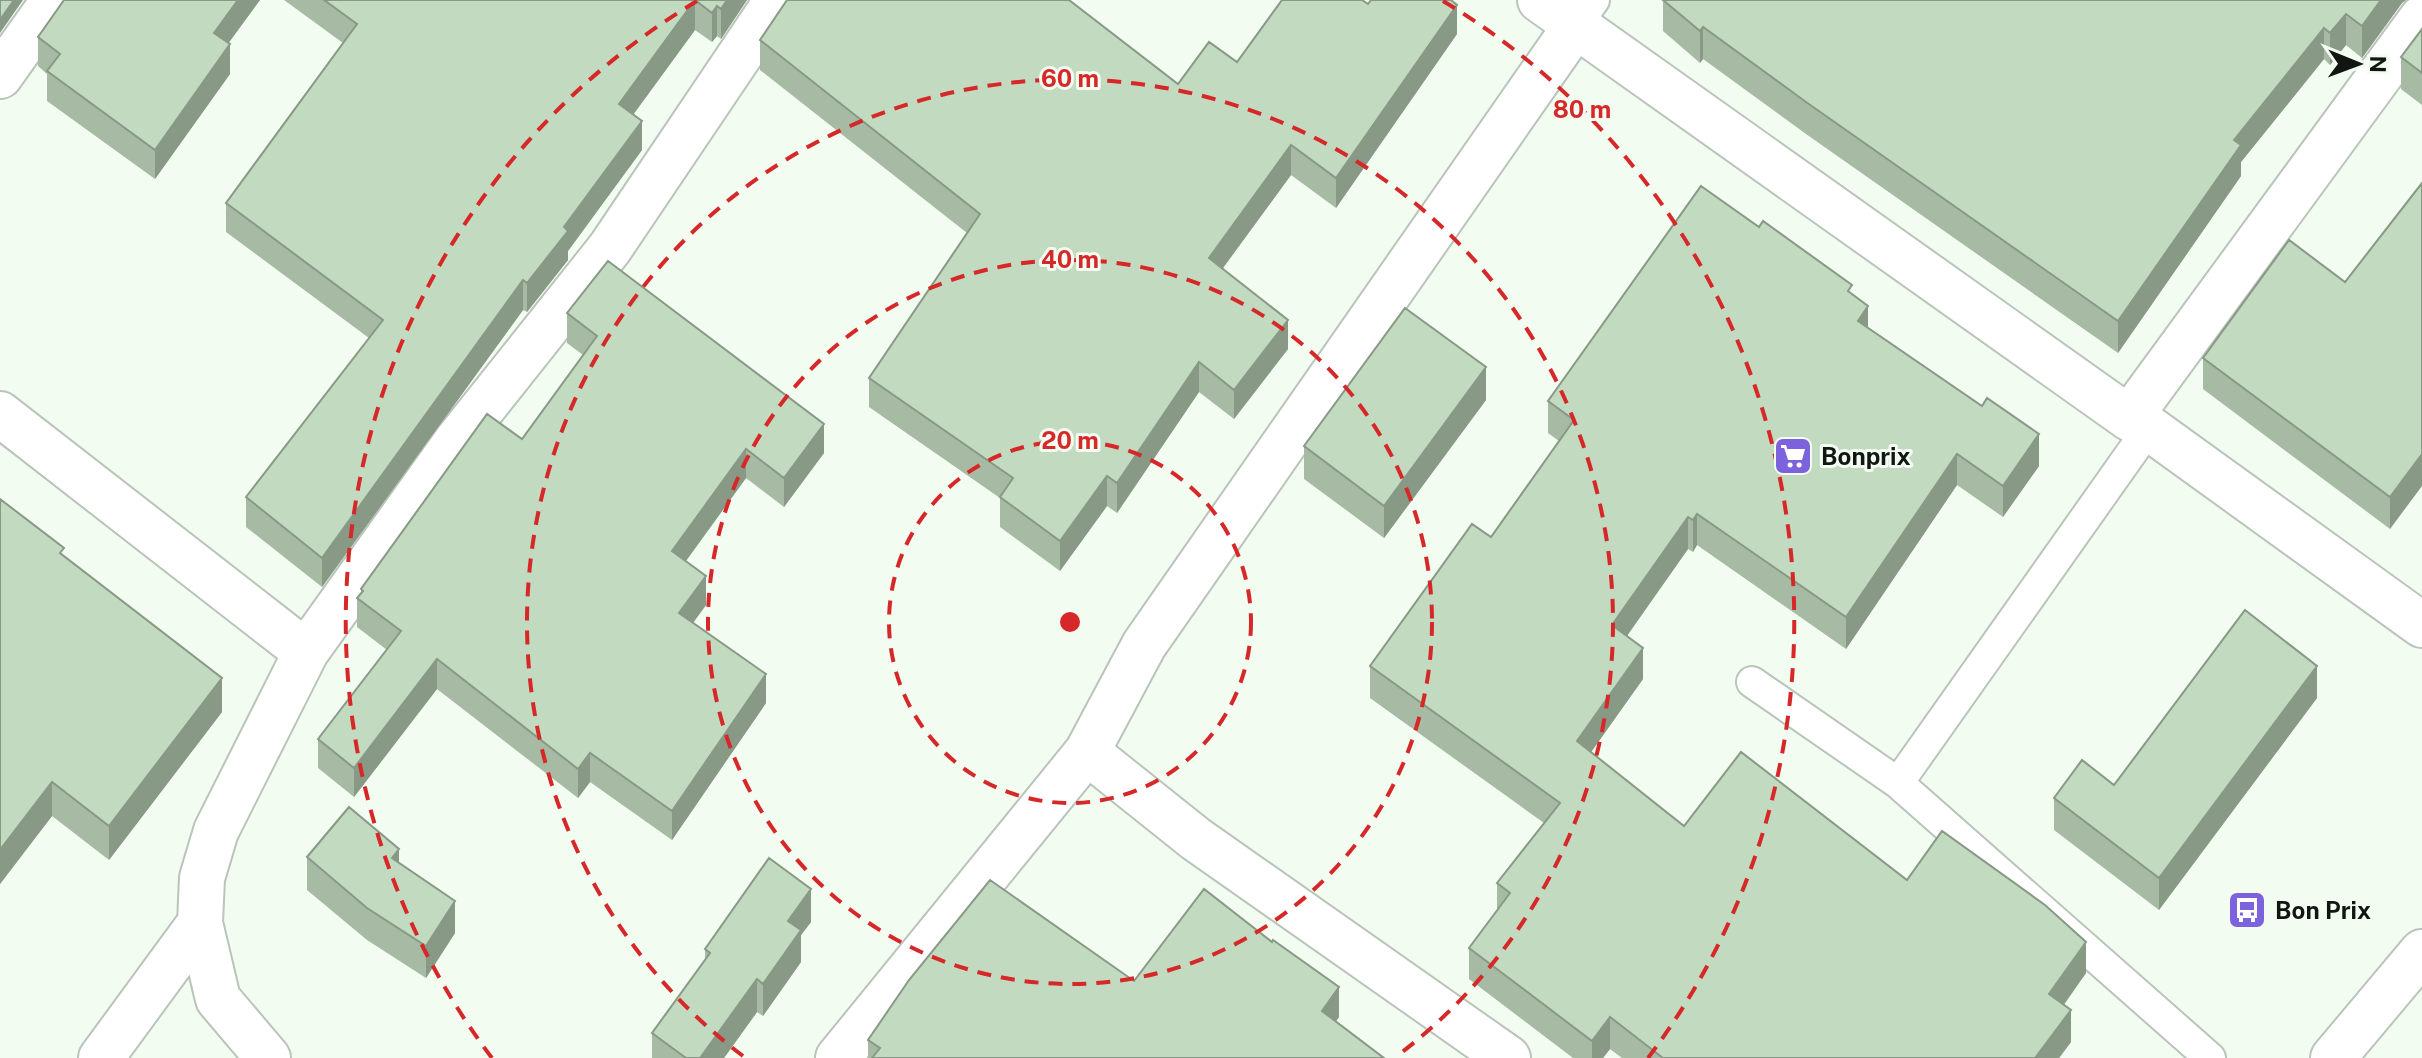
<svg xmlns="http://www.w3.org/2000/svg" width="2422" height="1058" font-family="'Public Sans',sans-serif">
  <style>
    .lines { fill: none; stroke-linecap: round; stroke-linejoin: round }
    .service-casing { stroke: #bac4ba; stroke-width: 34 }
    .minor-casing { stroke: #bac4ba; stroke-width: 48 }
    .tertiary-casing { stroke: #bac4ba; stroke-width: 48 }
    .service { stroke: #fff; stroke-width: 30 }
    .minor { stroke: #fff; stroke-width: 44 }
    .tertiary { stroke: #fff; stroke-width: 44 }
    .wall { fill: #a7bba4 }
    .shaded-wall { fill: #889986 }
    .building { fill: #c2dabf; stroke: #889986; stroke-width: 2 }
    .ring { fill: none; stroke: #d62828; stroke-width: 4; stroke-dasharray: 14 10 }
    .labels { text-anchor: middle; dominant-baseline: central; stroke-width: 6; stroke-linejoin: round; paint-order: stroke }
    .poi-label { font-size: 24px; font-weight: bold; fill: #121612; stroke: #f2fcf1; text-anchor: start }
    .centre { fill: #d62828; stroke: #f2fcf1; stroke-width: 4 }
    .ring-label { font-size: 24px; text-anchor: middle; font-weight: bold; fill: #d62828; stroke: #f2fcf1; stroke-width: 6; stroke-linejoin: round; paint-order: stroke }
  </style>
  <rect width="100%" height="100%" fill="#f2fcf1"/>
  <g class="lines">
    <g class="service-casing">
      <path id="service" d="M 1576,25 L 1594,0
        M 2149,428 L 1898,783 L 2210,1058
        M 1752,682 L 1898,783"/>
    </g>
    <g class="minor-casing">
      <path id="minor" d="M 1540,0 L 2129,418 L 2149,428 L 2422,625
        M 0,76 L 54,0
        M 0,414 L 306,652
        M 2129,418 L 2422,18
        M 1087,752 L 1196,839 L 1508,1058
        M 101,1058 L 200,923
        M 268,1058 L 218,999 L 200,923 L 202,878 L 216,831 L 306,652 L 455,443 L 610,248 L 777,0
        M 838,1058 L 1087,752 L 1144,645 L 1576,25"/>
    </g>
    <g class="tertiary-casing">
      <path id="tertiary" d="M 2333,1058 L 2422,952"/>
    </g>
    <use href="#service" class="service"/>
    <use href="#minor" class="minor"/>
    <use href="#tertiary" class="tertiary"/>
  </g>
  <path class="wall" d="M 64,0 L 260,0 L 228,43 L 230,74 L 155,179 L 47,101 L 47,74 L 38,66 L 38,37 Z
    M 284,0 L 747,0 L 721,39 L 717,36 L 712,42 L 695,30 L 633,115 L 642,150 L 568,251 L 568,260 L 527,312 L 523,310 L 322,587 L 246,527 L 246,497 L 369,338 L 226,232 L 226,203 L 343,43 Z
    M 1663,0 L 2406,0 L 2402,3 L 2362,58 L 2346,45 L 2330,65 L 2324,59 L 2241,162 L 2241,176 L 2118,353 L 1806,134 L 1703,59 L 1700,63 L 1663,31 Z
    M 1368,4 L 1457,34 L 1336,208 L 1291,175 L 1223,268 L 1288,349 L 1234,419 L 1199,392 L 1117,513 L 1107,506 L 1060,571 L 1000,527 L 1000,498 L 869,407 L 869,378 L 967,233 L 760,70 L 760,40 L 1178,84 L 1237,62 Z
    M 2422,29 L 2422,105 L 2401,89 L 2401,57 Z
    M 2422,183 L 2390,529 L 2203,389 L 2203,358 L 2345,282 Z
    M 1852,294 L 1868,328 L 2039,466 L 2003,517 L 1957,485 L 1846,649 L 1697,545 L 1693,552 L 1688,549 L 1627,636 L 1643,679 L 1591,752 L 1684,826 L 1907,880 L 2086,973 L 2064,1005 L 2071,1042 L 2059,1058 L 1622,1058 L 1610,1049 L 1603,1058 L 1573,1058 L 1469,979 L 1469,948 L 1497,911 L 1497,883 L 1544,823 L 1370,698 L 1370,666 L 1491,537 L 1559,441 L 1548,433 L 1548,401 Z
    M 567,313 L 824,453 L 784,507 L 746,478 L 686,561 L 706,605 L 693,623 L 766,703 L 672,840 L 590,782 L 578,798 L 437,689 L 354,797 L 318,768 L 318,739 L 387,650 L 357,627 L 357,598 L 361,593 L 361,589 L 522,439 L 583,355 L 567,343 Z
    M 1486,400 L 1384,538 L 1304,479 L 1304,446 Z
    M 64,557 L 222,712 L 109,860 L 52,816 L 0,884 Z
    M 2317,698 L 2159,910 L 2054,830 L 2054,798 L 2114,785 Z
    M 307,857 L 399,863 L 455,933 L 426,978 L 367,940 L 307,890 Z
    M 811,922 L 801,935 L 801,962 L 763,1016 L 757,1012 L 724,1058 L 652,1058 L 652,1033 L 705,960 L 705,949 Z
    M 1134,981 L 1339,1017 L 1336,1021 L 1384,1058 L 868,1058 L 868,1040 Z"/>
  <path class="shaded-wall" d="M 14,0 L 23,0 L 0,33 L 0,20 Z
    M 238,0 L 260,0 L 214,63 L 214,33 Z
    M 695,0 L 695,30 L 619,134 L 619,104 Z
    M 727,0 L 747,0 L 721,39 L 721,9 Z
    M 2381,0 L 2406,0 L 2402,3 L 2362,58 L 2362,26 Z
    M 1457,5 L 1457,34 L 1336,208 L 1336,178 Z
    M 717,6 L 717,36 L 712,42 L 712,13 Z
    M 2346,14 L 2346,45 L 2330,65 L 2330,33 Z
    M 1703,27 L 1703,59 L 1700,63 L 1700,31 Z
    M 2324,28 L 2324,59 L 2241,162 L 2241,176 L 2118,353 L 2118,321 L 2234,140 Z
    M 230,44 L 230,74 L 155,179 L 155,150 Z
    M 642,121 L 642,150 L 568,251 L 568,260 L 527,312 L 527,283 L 564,227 Z
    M 1291,145 L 1291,175 L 1209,287 L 1209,258 Z
    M 523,280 L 523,310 L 322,587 L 322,558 Z
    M 1868,306 L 1868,337 L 1858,321 Z
    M 1288,320 L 1288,349 L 1234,419 L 1234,390 Z
    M 1199,362 L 1199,392 L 1117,513 L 1117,483 Z
    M 1486,367 L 1486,400 L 1384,538 L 1384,506 Z
    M 824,424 L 824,453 L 784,507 L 784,478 Z
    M 2039,434 L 2039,466 L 2003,517 L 2003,486 Z
    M 746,449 L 746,478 L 672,580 L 672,551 Z
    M 1957,454 L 1957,485 L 1846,649 L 1846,617 Z
    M 2422,454 L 2422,486 L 2390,529 L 2390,497 Z
    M 1107,476 L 1107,506 L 1060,571 L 1060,541 Z
    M 1697,514 L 1697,545 L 1693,552 L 1693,520 Z
    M 1688,517 L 1688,549 L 1612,657 L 1612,625 Z
    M 706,576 L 706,605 L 679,642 L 679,613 Z
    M 1643,648 L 1643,679 L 1577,772 L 1577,741 Z
    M 437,659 L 437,689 L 354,797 L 354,768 Z
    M 2317,666 L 2317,698 L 2159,910 L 2159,878 Z
    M 766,674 L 766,703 L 672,840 L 672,811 Z
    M 222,678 L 222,712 L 109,860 L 109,826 Z
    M 590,753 L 590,782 L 578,798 L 578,769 Z
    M 52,782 L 52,816 L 0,884 L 0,850 Z
    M 399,849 L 399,881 L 392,858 Z
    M 811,889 L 811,922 L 801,935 L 801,962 L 763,1016 L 763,984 L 788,921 Z
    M 455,901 L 455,933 L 426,978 L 426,946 Z
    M 2086,942 L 2086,973 L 2049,1025 L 2049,994 Z
    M 757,979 L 757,1012 L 724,1058 L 700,1058 Z
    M 1339,987 L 1339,1017 L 1322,1041 L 1322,1011 Z
    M 2071,1010 L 2071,1042 L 2059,1058 L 2035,1058 Z
    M 1610,1017 L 1610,1049 L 1603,1058 L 1592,1058 L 1592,1041 Z"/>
  <path class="building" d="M 0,0 L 14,0 L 0,20 Z
    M 64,0 L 238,0 L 214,33 L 230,44 L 155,150 L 47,71 L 60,54 L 38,37 Z
    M 324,0 L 727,0 L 721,9 L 717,6 L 712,13 L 695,0 L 619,104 L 642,121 L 564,227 L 568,231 L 527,283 L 523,280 L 322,558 L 246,497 L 383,320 L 226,203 L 357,24 Z
    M 787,0 L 1069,0 L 1178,84 L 1209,42 L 1237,62 L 1282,0 L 1362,0 L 1368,4 L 1371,0 L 1451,0 L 1457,5 L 1336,178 L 1291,145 L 1209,258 L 1288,320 L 1234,390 L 1199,362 L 1117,483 L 1107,476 L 1060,541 L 1000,497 L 1013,478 L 869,378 L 980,214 L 760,40 Z
    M 1663,0 L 2381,0 L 2362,26 L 2346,14 L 2330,33 L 2324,28 L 2234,140 L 2241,145 L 2118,321 L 1806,102 L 1703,27 L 1700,31 Z
    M 2422,29 L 2422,73 L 2401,57 Z
    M 2422,183 L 2422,454 L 2390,497 L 2203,358 L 2289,240 L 2345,282 Z
    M 1701,186 L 1759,227 L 1763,221 L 1852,285 L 1848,291 L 1868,306 L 1858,321 L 1982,406 L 1987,398 L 2039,434 L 2003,486 L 1957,454 L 1846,617 L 1697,514 L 1693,520 L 1688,517 L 1612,625 L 1643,648 L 1577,741 L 1684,826 L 1741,752 L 1907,880 L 1942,831 L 2045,905 L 2086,942 L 2049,994 L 2071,1010 L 2035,1058 L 1663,1058 L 1610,1017 L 1592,1041 L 1469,948 L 1510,893 L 1497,883 L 1560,803 L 1370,666 L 1472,524 L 1491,537 L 1574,420 L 1548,401 Z
    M 608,261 L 824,424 L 784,478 L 746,449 L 672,551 L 706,576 L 679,613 L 766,674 L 672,811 L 590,753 L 578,769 L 437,659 L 354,768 L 318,739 L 401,631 L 357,598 L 363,591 L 361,589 L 487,414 L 522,439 L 597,336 L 567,313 Z
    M 1405,308 L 1486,367 L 1384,506 L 1304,446 Z
    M 0,499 L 64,548 L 60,553 L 222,678 L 109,826 L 52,782 L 0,850 Z
    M 2245,610 L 2317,666 L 2159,878 L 2054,798 L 2082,760 L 2114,785 Z
    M 349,807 L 399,849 L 392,858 L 455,901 L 426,946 L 367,908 L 307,857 Z
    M 769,858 L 811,889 L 788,921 L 801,930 L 763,984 L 757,979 L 700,1058 L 686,1058 L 652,1033 L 710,953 L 705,949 Z
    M 990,880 L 1134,981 L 1204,889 L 1272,942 L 1273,940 L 1339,987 L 1322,1011 L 1384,1058 L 872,1058 L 880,1048 L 868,1040 L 909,980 Z"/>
  <g class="ring">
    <circle cx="1070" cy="622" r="181"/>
    <circle cx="1070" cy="622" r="362"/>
    <path d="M743 1056A543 543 0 1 1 1397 1056"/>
    <path d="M492 1058A724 724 0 0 1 697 1M1443 1A724 724 0 0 1 1648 1058"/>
  </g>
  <defs>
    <g id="supermarket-square" transform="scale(2)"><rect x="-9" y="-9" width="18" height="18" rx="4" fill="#7d62dd" stroke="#f2fcf1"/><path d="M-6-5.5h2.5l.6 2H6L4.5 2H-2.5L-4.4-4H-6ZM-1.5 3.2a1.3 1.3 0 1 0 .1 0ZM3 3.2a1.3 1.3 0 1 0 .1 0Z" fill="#fff"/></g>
    <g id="bus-square" transform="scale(2)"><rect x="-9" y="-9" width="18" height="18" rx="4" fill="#7d62dd" stroke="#f2fcf1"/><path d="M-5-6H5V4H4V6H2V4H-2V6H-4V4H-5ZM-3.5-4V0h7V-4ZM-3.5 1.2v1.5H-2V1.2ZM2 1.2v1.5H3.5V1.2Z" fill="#fff"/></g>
  </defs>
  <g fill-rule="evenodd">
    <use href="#supermarket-square" x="1793" y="456"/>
    <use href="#bus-square" x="2247" y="910"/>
  </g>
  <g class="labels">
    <g class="poi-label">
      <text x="1821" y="456">Bonprix</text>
      <text x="2275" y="910">Bon Prix</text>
    </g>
  </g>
  <circle cx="1070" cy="622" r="12" class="centre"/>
  <g class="ring-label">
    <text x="1070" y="87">60 m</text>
    <text x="1582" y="118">80 m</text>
    <text x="1070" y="268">40 m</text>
    <text x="1070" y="449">20 m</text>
  </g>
  <g transform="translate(2358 64) rotate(91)" stroke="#f2fcf1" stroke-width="6" paint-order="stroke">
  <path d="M0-6L14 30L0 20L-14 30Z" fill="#121612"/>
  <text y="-12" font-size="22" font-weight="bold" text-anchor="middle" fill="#121612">N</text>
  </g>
</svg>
